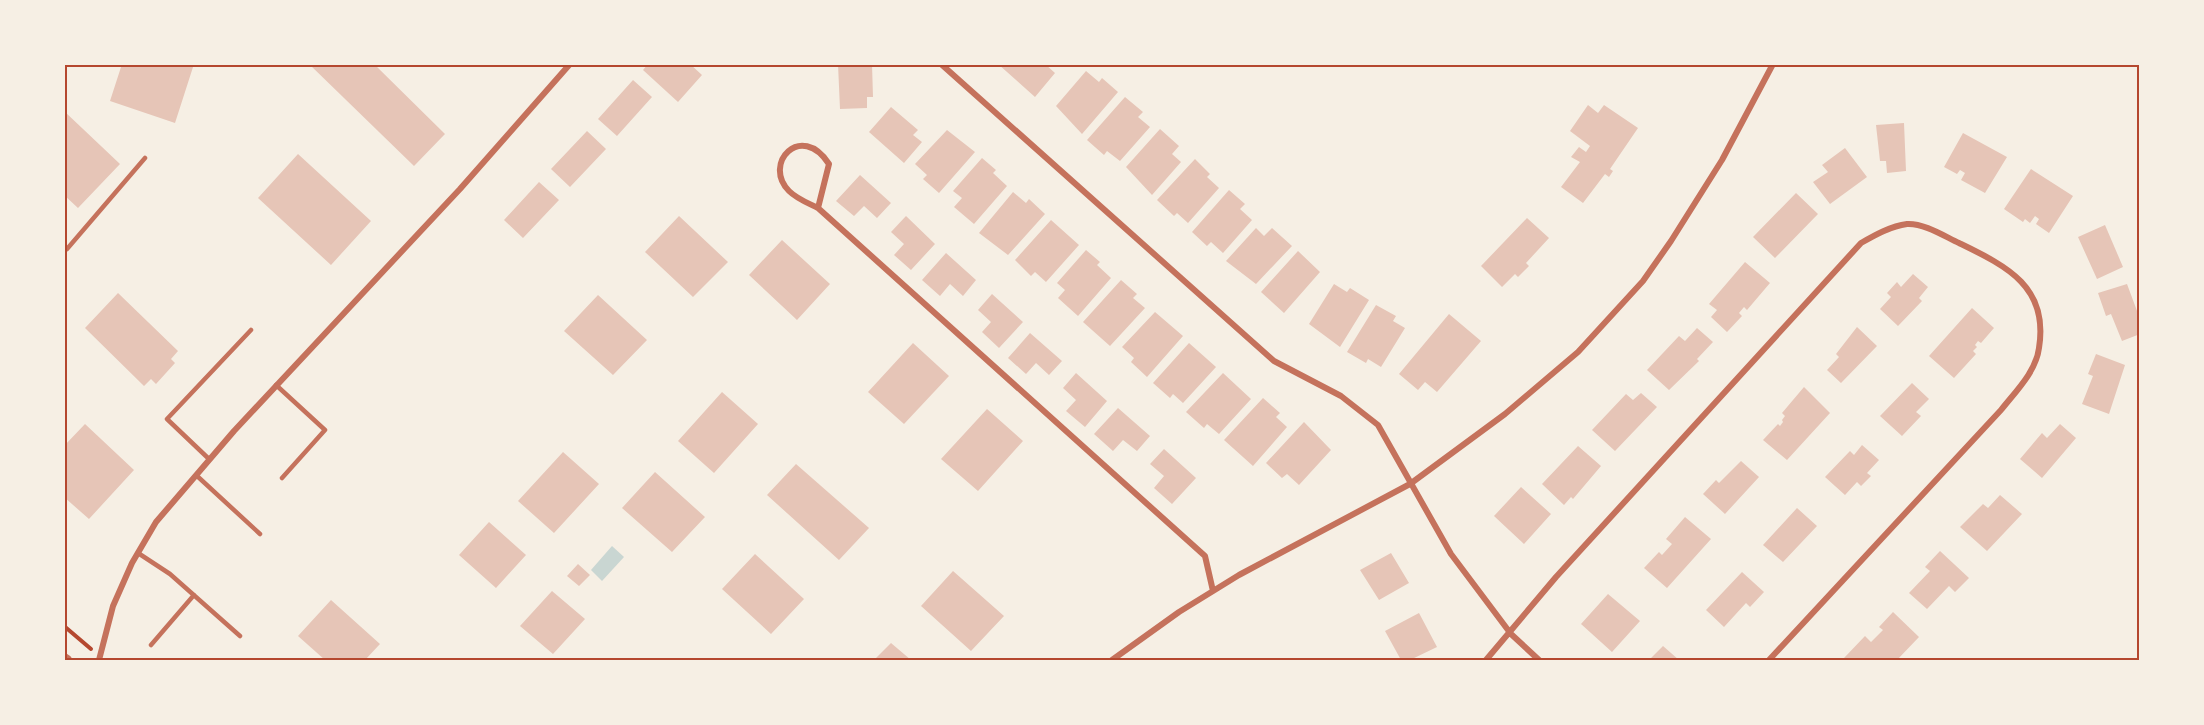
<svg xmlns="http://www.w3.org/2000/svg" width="2204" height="725" font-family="Mulish,sans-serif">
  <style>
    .water { fill: #c9d6d2 }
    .building { fill: #e6c5b7 }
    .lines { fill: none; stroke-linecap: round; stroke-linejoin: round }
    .path { stroke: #b5482f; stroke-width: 4 }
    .service { stroke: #c5725c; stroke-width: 4.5 }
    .minor { stroke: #c5725c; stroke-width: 6 }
    .tertiary { stroke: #c5725c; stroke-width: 10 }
    .neatline { fill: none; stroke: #b5482f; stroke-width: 2 }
  </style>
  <rect width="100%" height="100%" fill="#f6efe4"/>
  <path class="water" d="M 612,546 L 624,557 L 602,581 L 591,570 Z"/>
  <path class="building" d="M 122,64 L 194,64 L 175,123 L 110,101 Z
    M 309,64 L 374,64 L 445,134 L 414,166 Z
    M 648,64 L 690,64 L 702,75 L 678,102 L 643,70 Z
    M 838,64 L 872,64 L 873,97 L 867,97 L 867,108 L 840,109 Z
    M 998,64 L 1045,64 L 1055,73 L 1035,97 Z
    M 1086,71 L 1099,82 L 1102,78 L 1118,92 L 1082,134 L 1056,106 Z
    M 633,80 L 652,97 L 617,136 L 598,119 Z
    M 1125,97 L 1143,112 L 1138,117 L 1150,127 L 1120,161 L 1107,151 L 1104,155 L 1087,140 Z
    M 1588,105 L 1598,113 L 1604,105 L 1638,128 L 1610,169 L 1613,171 L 1609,177 L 1605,174 L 1583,203 L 1561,187 L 1580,162 L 1571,157 L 1579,147 L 1586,152 L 1590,146 L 1570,131 Z
    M 891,107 L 918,130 L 913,135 L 922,142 L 904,163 L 869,132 Z
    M 64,111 L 120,164 L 78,208 L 64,195 Z
    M 1904,123 L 1906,171 L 1887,173 L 1886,161 L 1880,161 L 1876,125 Z
    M 1160,129 L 1179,146 L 1172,154 L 1181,162 L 1152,195 L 1126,167 Z
    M 947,130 L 975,152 L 939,193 L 923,179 L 927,175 L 915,164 Z
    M 587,131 L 606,149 L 570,187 L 551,169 Z
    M 1963,133 L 2007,157 L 1985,193 L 1961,180 L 1965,173 L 1960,170 L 1957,174 L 1944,167 Z
    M 1845,148 L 1867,177 L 1830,204 L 1813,182 L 1828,172 L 1822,165 Z
    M 298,154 L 371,221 L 331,265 L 258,198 Z
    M 982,158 L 996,170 L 993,173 L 1007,186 L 974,224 L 954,207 L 962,198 L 953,191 Z
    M 1195,159 L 1210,174 L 1207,177 L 1219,188 L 1188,223 L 1177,213 L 1174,216 L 1157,200 Z
    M 2031,169 L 2073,196 L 2049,233 L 2036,224 L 2039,219 L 2035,216 L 2030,223 L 2025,219 L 2023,222 L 2004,209 Z
    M 860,175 L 891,203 L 877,218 L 864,206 L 854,216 L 836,201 Z
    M 539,182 L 559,200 L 523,238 L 504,220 Z
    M 1229,190 L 1245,204 L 1240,209 L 1252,220 L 1223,253 L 1211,242 L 1207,246 L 1192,232 Z
    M 1013,192 L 1026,203 L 1029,199 L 1045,214 L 1008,255 L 979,233 Z
    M 1796,193 L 1818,214 L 1775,258 L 1753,237 Z
    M 679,216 L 728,262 L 693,297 L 645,252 Z
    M 906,216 L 935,244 L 911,270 L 894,255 L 904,244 L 891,232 Z
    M 1527,218 L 1549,238 L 1526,263 L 1529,266 L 1518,277 L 1515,274 L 1502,287 L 1481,266 Z
    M 1051,220 L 1079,245 L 1046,282 L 1035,272 L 1031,276 L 1015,260 Z
    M 2105,225 L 2123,267 L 2097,279 L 2078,237 Z
    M 1256,228 L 1264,236 L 1272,228 L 1292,246 L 1256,284 L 1226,261 Z
    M 782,240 L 830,284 L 797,320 L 749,275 Z
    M 1086,250 L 1100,262 L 1097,265 L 1111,278 L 1078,316 L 1058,298 L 1065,290 L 1057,283 Z
    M 1298,251 L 1320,272 L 1284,313 L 1261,292 Z
    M 946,253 L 976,280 L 963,296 L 950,284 L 940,296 L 922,280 Z
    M 1745,262 L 1770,283 L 1747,310 L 1744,307 L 1739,313 L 1742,316 L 1727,332 L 1711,317 L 1717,310 L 1709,304 Z
    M 1913,274 L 1928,287 L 1919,298 L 1922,301 L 1898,326 L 1880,309 L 1891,297 L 1887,293 L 1897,282 L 1901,287 Z
    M 1121,280 L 1137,294 L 1133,298 L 1145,308 L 1110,346 L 1083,322 Z
    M 1334,284 L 1347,292 L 1350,288 L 1369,300 L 1340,347 L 1309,324 Z
    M 2127,284 L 2140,319 L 2140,334 L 2122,341 L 2111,314 L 2106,316 L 2098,293 Z
    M 118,293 L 178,351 L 171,359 L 175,363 L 156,384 L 151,379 L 144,386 L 85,328 Z
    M 992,294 L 1023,322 L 999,348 L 982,332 L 991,322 L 978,310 Z
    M 598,295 L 647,340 L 613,375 L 564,331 Z
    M 1376,305 L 1396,316 L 1393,321 L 1405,328 L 1381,367 L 1368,359 L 1366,363 L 1347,352 Z
    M 1972,308 L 1994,328 L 1981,343 L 1978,341 L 1975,345 L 1977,347 L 1973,351 L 1976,354 L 1954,378 L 1929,356 Z
    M 1155,312 L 1183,336 L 1147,377 L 1131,362 L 1134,358 L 1122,347 Z
    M 1449,314 L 1481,341 L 1437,392 L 1425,382 L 1418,390 L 1399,374 Z
    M 1857,327 L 1877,346 L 1841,383 L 1827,370 L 1839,357 L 1836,354 Z
    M 1697,328 L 1713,342 L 1697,359 L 1699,361 L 1669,390 L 1647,370 L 1679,336 L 1685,341 Z
    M 1030,333 L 1062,361 L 1049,375 L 1036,363 L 1026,374 L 1008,358 Z
    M 913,343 L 949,376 L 904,424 L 868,392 Z
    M 1189,343 L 1216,367 L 1183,403 L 1173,394 L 1170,398 L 1153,383 Z
    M 2096,354 L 2125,365 L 2109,414 L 2082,404 L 2093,376 L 2088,374 Z
    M 1076,373 L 1107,401 L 1085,427 L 1066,411 L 1076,400 L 1063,388 Z
    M 1223,373 L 1251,399 L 1219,434 L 1207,424 L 1204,428 L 1186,412 Z
    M 1912,383 L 1929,399 L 1916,412 L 1921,416 L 1902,436 L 1880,416 Z
    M 1804,387 L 1830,413 L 1787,460 L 1763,440 L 1778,424 L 1780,426 L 1783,422 L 1782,420 L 1785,416 L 1782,413 Z
    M 722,392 L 758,424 L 714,473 L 678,441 Z
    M 1641,393 L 1657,407 L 1615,451 L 1592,430 L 1626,394 L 1633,400 Z
    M 1263,398 L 1280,413 L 1276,417 L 1287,427 L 1253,466 L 1224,440 Z
    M 1118,408 L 1150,436 L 1137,451 L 1123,440 L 1113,451 L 1094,434 Z
    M 987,409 L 1023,441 L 978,491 L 941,459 Z
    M 1304,422 L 1331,450 L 1299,485 L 1287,474 L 1282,478 L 1266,463 Z
    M 85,424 L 134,470 L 89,519 L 64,497 L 64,446 Z
    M 2060,424 L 2076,438 L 2042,478 L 2020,459 L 2042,433 L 2047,438 Z
    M 1862,445 L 1879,460 L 1867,473 L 1871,476 L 1861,486 L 1857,482 L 1845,495 L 1825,477 L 1850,451 L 1854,455 Z
    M 1578,446 L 1601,466 L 1573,499 L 1571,497 L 1564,505 L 1542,484 Z
    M 1164,449 L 1196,478 L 1172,504 L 1154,488 L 1164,476 L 1150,464 Z
    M 563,452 L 599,484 L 554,533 L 518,501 Z
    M 1741,461 L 1759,477 L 1725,514 L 1703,494 L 1716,480 L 1719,483 Z
    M 796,464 L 869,528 L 839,560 L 767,495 Z
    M 655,472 L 705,517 L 672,552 L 622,508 Z
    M 1521,487 L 1551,514 L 1524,544 L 1494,516 Z
    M 2000,495 L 2022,514 L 1987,551 L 1960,527 L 1983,504 L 1988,508 Z
    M 1797,508 L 1817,526 L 1783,562 L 1763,545 Z
    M 1685,517 L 1711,539 L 1667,588 L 1644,568 L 1659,552 L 1662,555 L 1672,544 L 1666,539 Z
    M 489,522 L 526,555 L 496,588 L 459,555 Z
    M 1940,551 L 1969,578 L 1955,592 L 1949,586 L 1927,609 L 1909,593 L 1930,571 L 1925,567 Z
    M 1391,553 L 1409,583 L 1379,600 L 1360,570 Z
    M 755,554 L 804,599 L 771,634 L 722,589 Z
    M 578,564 L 590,575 L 579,586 L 567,576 Z
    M 953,571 L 1004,616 L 971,651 L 921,606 Z
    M 1742,572 L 1764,592 L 1750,607 L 1746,603 L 1724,627 L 1706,610 Z
    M 552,591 L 585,619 L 553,654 L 520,626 Z
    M 1608,594 L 1640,621 L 1612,652 L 1581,624 Z
    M 331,600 L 380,644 L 365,660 L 325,660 L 298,636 Z
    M 1893,612 L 1919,637 L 1897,660 L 1847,660 L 1844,658 L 1865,636 L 1871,642 L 1883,630 L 1879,627 Z
    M 1419,613 L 1437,647 L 1410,660 L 1401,660 L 1385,631 Z
    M 891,643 L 911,660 L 874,660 Z
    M 1663,646 L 1679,660 L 1649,660 Z"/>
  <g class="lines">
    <path class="path" d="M 64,626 L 91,649"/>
    <path class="service" d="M 67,249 L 145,158
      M 276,385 L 325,430 L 282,478
      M 209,459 L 167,419 L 251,330
      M 196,475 L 260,534
      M 138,553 L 170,574 L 240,636
      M 151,645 L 194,595"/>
    <path class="minor" d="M 941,64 L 1274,361 L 1341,396 L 1378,425 L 1451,554 L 1511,634 L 1539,660
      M 818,208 L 829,164 C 801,121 762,164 789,191 C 797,199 808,203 818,208 L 1205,556 L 1213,591
      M 99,660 L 113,606 L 132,563 L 156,522 L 234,431 L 460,189 L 570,64
      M 1112,660 L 1179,612 L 1239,575 L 1410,484 L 1505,414 L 1578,352 L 1643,281 L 1671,241 L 1722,160 L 1773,64
      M 1486,660 L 1556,577 L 1861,243 C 1875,235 1891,226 1907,224 C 1924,223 1944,236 1959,243 C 2006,266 2049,286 2039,348 C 2036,372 2015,392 2001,410 L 1769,660"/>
    <path class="tertiary" d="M 64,658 L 67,660"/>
  </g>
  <rect width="2204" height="725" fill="none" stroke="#f6efe4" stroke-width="132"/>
  <rect x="66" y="66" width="2072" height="593" class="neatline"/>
</svg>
